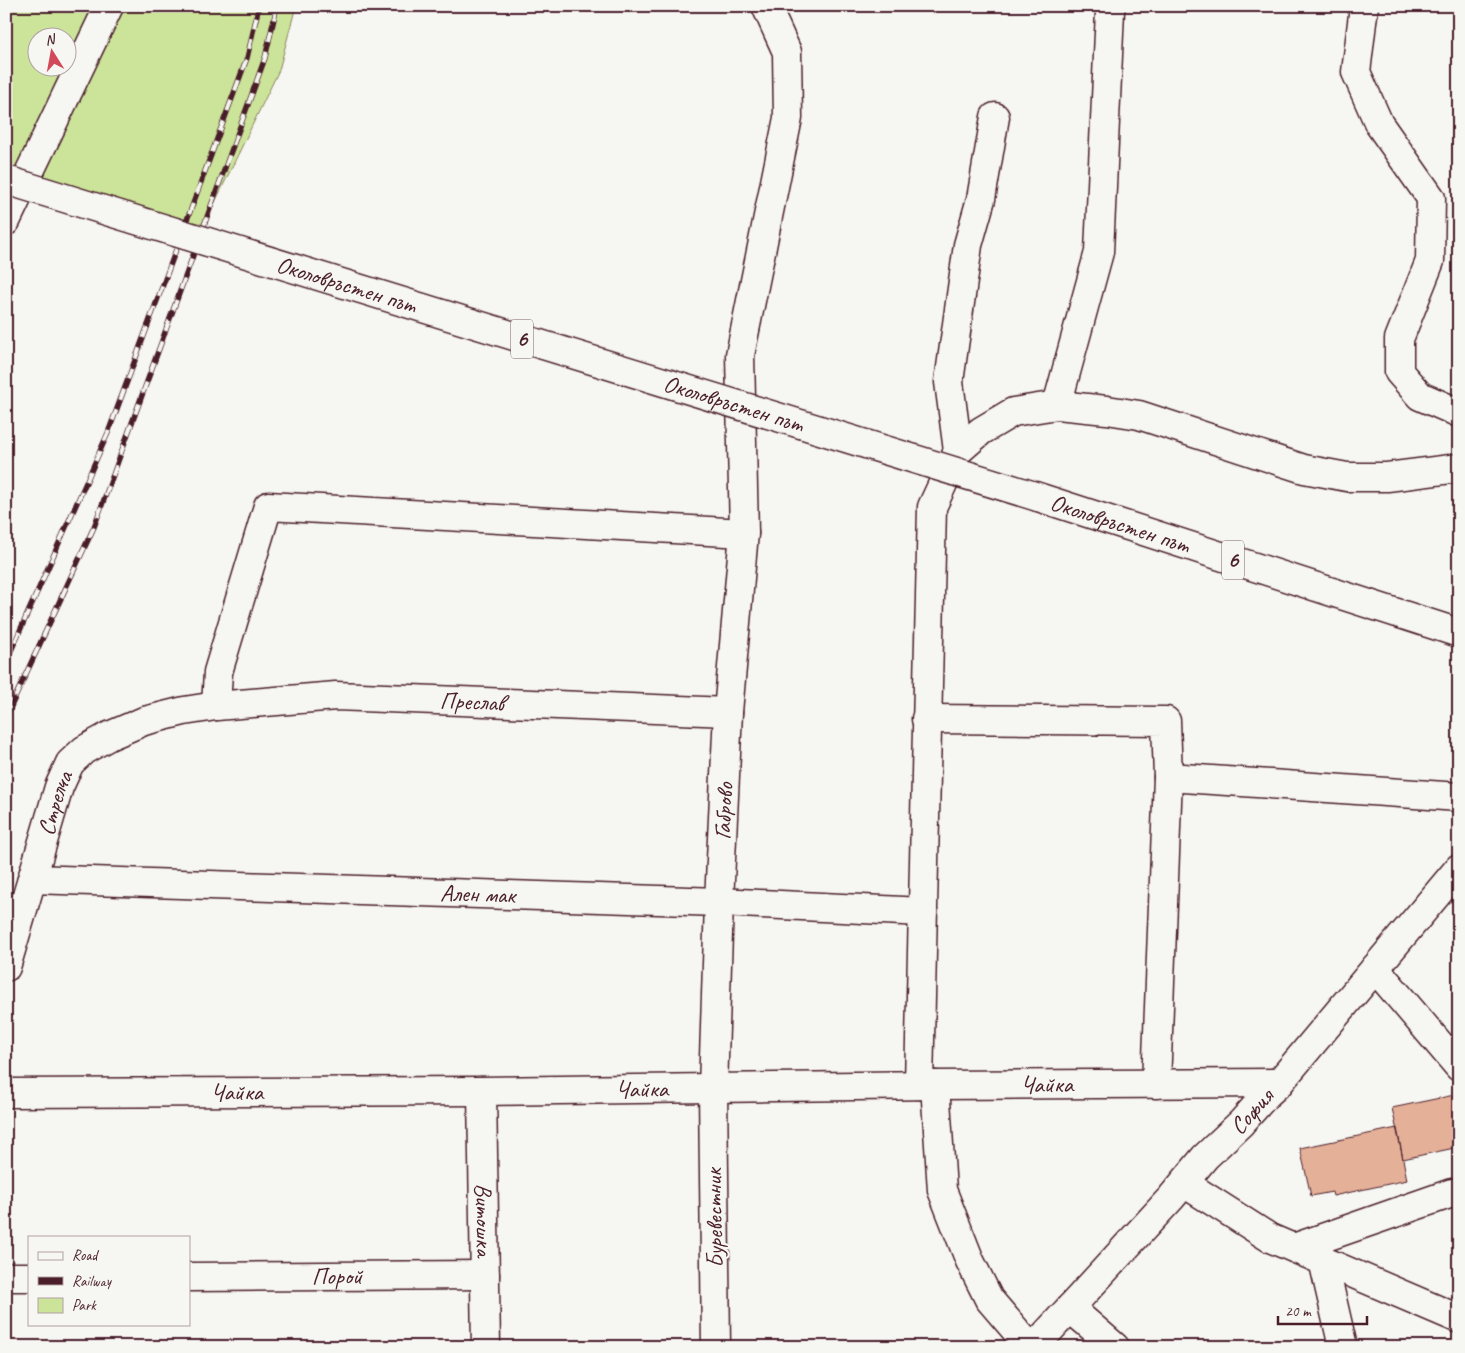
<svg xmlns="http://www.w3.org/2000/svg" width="1465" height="1353" font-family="Caveat,sans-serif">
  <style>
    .green { fill: #cce49a; stroke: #8b8262; fill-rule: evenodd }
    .building { fill: #e4b098; stroke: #4a1f2b }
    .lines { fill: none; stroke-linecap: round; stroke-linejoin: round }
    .minor-casing { stroke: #4a1f2b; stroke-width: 31 }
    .major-casing { stroke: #4a1f2b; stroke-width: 31 }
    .minor { stroke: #f6f6f2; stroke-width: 28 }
    .major { stroke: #f6f6f2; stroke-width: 28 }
    .rail-casing { stroke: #4a1f2b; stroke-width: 5.5 }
    .rail { stroke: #f6f6f2; stroke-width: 4; stroke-dasharray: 11; stroke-linecap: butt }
    .major-bridge-casing { stroke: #4a1f2b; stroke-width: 31; stroke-linecap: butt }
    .major-bridge { stroke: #f6f6f2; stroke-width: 28 }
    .labels { text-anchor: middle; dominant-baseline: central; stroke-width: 4.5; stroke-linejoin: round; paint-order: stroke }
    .shield { fill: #f6f6f2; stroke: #7e6067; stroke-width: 1 }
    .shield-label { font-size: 22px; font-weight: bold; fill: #4a1f2b }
    .street-label { font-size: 24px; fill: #4a1f2b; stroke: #f6f6f2 }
  </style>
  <rect width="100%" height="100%" fill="#f6f6f2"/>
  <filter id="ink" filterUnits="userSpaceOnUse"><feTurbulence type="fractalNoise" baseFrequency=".02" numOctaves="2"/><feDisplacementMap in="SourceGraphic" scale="10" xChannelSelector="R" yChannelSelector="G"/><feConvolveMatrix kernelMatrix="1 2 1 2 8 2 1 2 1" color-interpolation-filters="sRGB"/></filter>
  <g filter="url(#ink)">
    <path class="green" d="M 6,6 L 296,6 L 279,70 L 202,229 L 6,173 ZM 38,38 L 68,38 L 68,68 L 38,68 Z"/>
    <path class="building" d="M 1459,1094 L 1459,1147 L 1403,1159 L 1392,1108 Z
      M 1397,1128 L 1407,1180 L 1333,1196 L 1332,1192 L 1311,1196 L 1300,1148 Z"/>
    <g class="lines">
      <g class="minor-casing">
        <g id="minor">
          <path d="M 1364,6 L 1356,72 L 1379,124 L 1431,198 L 1430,261 L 1399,339 L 1399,372 L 1420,396 L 1459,413"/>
          <path d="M 6,221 L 109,6"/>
          <path d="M 1057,405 L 1099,252 L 1110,11 L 1111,6"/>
          <path d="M 958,451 L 949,382 L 968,245 L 981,199 L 995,117"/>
          <path d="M 216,706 L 218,672 L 268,506 L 744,533"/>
          <path d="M 926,719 L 1166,721 L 1168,777 L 1156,1084"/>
          <path d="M 1168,777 L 1459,797"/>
          <path id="s1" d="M 32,879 L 719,902 L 923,912"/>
          <path id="s2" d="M 6,967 L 59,787 L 70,763 L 84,750 L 109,736 L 144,721 L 184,711 L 216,706 L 336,696 L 728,712"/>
          <path d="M 1375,968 L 1459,1067"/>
          <path d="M 919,1085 L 932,507 L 958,451 L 981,431 L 1013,412 L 1057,405 L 1107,410 L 1139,415 L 1304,469 L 1347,477 L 1387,477 L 1459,468"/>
          <path d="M 935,1085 L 942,1190 L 970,1261 L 989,1299 L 1030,1347"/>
          <path id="s3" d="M 482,1091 L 486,1347"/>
          <path id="s4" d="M 6,1093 L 482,1091 L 935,1085 L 1279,1083"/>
          <path d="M 1184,1183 L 1270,1238 L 1459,1319"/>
          <path d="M 1294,1248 L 1452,1193 L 1459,1192"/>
          <path d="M 1323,1260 L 1343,1347"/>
          <path d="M 6,1277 L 29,1277"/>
          <path id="s5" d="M 189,1277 L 485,1275"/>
          <path d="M 1070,1308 L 1115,1347"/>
          <path id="s6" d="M 716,1347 L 713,1089 L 719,902 L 728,712 L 744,533 L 740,355 L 788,118 L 787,52 L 766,6"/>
          <path id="s7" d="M 1034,1347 L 1171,1198 L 1205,1157 L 1241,1123 L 1267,1094 L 1279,1083 L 1459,868"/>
        </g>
      </g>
      <g class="major-casing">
        <g id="major">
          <path id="s8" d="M 1038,497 L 1459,633"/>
        </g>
      </g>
      <use href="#minor" class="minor"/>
      <use href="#major" class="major"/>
      <g class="rail-casing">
        <path id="rail" d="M 6,662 L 108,433 L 247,58 L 259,6
          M 6,717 L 94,527 L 265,58 L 277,6"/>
      </g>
      <use href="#rail" class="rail"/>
      <g class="major-bridge-casing">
        <g id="major-bridge">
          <path id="s9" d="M 6,180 L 1038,497"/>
        </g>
      </g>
      <use href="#major-bridge" class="major-bridge"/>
    </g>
  </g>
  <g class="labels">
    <g class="shield">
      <rect x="511" y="319.5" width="22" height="39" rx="4"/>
      <rect x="1222" y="540.5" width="22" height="39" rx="4"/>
    </g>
    <g class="shield-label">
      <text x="522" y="339">6</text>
      <text x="1233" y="560">6</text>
    </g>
    <g class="street-label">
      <text stroke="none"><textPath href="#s9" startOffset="356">Околовръстен път</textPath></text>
      <text stroke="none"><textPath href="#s9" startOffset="761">Околовръстен път</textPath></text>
      <text stroke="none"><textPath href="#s8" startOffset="86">Околовръстен път</textPath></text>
      <text stroke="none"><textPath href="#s2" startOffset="630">Преслав</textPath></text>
      <text stroke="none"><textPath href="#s2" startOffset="171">Стрелча</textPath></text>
      <text stroke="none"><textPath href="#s6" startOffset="536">Габрово</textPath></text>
      <text stroke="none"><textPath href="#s1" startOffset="446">Ален мак</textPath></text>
      <text stroke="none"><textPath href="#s4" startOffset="1041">Чайка</textPath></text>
      <text stroke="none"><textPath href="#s4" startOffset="636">Чайка</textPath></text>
      <text stroke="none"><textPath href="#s4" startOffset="231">Чайка</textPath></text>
      <text stroke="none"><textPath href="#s7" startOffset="321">София</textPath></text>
      <text transform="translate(714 1218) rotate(-91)">Буревестник</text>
      <text stroke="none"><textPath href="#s3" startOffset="129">Витошка</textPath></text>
      <text stroke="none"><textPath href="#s5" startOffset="148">Порой</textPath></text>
    </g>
  </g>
  <rect width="1465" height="1353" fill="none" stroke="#f6f6f2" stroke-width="25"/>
  <rect x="12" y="12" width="1440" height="1328" fill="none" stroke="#4a1f2b" stroke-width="2" filter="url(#ink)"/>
  <rect x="28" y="1236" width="162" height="90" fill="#f6f6f2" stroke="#b1a0a2"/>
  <rect x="38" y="1252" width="25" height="8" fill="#f6f6f2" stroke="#b1a0a2"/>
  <text x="72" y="1260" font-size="15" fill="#4a1f2b">Road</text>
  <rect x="38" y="1277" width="25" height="8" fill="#4a1f2b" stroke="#b1a0a2"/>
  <text x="72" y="1286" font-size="15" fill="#4a1f2b">Railway</text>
  <rect x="38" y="1298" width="25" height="15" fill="#cce49a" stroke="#b1a0a2"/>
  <text x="72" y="1310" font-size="15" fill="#4a1f2b">Park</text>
  <g transform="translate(52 52) rotate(349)"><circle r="24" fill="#f6f6f2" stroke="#b1a0a2"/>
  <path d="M0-4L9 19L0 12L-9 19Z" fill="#d1495b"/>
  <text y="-8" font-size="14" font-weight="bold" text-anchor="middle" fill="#4a1f2b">N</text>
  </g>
  <path d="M1278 1316v8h89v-8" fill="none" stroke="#4a1f2b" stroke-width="2.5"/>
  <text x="1285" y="1316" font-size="15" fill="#4a1f2b" stroke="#f6f6f2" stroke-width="4" paint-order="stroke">20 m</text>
</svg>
